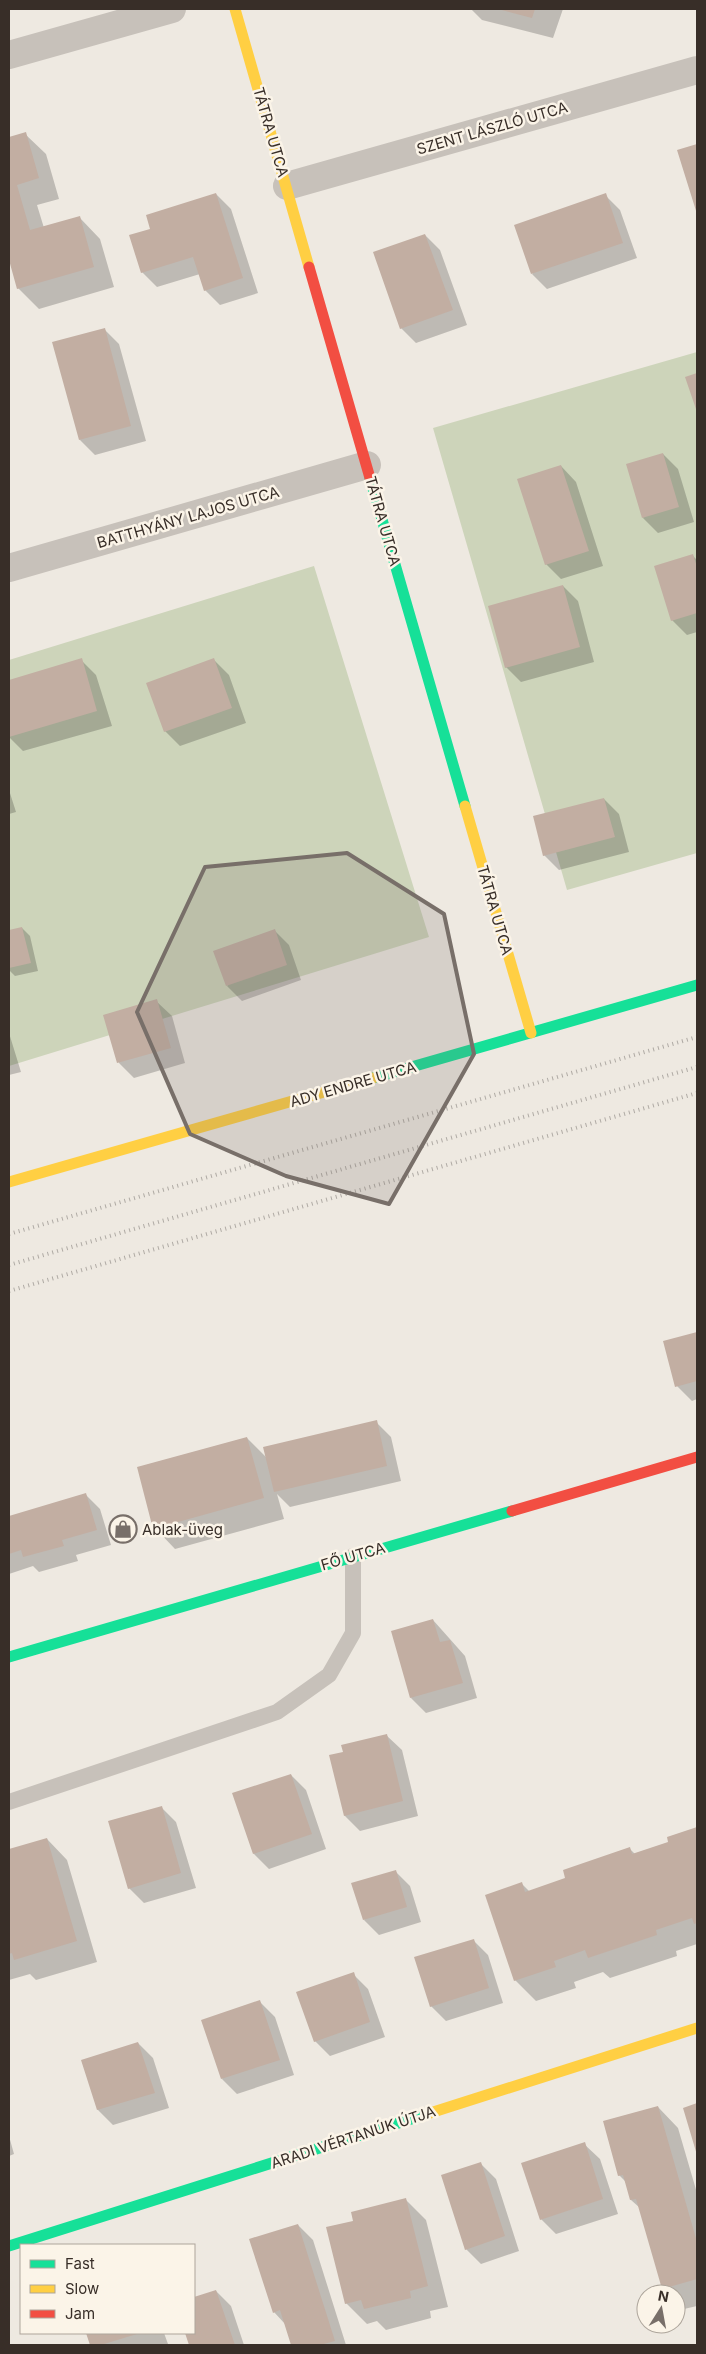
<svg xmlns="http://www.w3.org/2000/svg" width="706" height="2354" font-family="Inter,sans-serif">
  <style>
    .green { fill: #cdd4ba }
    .shadow { fill: #0003 }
    .building { fill: #c2aea2 }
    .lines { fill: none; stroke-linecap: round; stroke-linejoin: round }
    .lane { stroke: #c7c1ba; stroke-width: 16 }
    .street { stroke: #c7c1ba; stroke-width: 28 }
    .fast { stroke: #16e098; stroke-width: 11 }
    .slow { stroke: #ffcf43; stroke-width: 11 }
    .jam { stroke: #f24e42; stroke-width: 11 }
    .rail { stroke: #afaaa4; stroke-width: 4; stroke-dasharray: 1 4; stroke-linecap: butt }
    .marked { fill: #786f69; fill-opacity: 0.2; stroke: #786f69; stroke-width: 4; stroke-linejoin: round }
    .labels { text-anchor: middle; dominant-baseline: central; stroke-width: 5; stroke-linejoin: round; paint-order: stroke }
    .street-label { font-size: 15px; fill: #382e28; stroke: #fbf4e8 }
    .poi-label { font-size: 15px; fill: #382e28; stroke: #fbf4e8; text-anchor: start }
  </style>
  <rect width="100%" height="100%" fill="#eee9e1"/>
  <path class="green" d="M 697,352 L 697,853 L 567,890 L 433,428 Z
    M 314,566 L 429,937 L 9,1066 L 9,660 Z"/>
  <path class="shadow" d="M 471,9 L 563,9 L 553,38 L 482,20 Z
    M 25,134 L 46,154 L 59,199 L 37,205 L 44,228 L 80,218 L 100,239 L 114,287 L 39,309 L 18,288 L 9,255 L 9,138 Z
    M 697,145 L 697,212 L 678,151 Z
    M 216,194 L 231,209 L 258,293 L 220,305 L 205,290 L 200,274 L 157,287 L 142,272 L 152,230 Z
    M 605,195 L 620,210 L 637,258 L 547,289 L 532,274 Z
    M 425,235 L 440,250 L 467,325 L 416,343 L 401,328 Z
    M 104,329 L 119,344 L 146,441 L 95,455 L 80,440 Z
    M 663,454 L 678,469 L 694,522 L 658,533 L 643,518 Z
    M 561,466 L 576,482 L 603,566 L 561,579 L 546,564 Z
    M 692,555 L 697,560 L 697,632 L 687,635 L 672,620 Z
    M 563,586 L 578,601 L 594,662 L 521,682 L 506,667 Z
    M 81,660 L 96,675 L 112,726 L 23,751 L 9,737 L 9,681 Z
    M 214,660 L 229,675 L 246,723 L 180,746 L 165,731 Z
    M 9,790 L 16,812 L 9,814 Z
    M 604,799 L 619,814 L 629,852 L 559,870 L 544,855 Z
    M 22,928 L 30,936 L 38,971 L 15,976 L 9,970 L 9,931 Z
    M 274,930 L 289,945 L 301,980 L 242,1001 L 227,986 Z
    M 156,1001 L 172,1016 L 185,1063 L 134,1078 L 119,1063 L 105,1015 Z
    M 9,1033 L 21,1072 L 9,1075 Z
    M 697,1333 L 697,1399 L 692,1401 L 677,1386 L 665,1342 Z
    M 376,1422 L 391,1437 L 401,1481 L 290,1507 L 277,1494 L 284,1519 L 175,1549 L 155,1528 L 247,1438 L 267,1458 Z
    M 85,1494 L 100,1509 L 111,1545 L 76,1555 L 78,1561 L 39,1572 L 33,1566 L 9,1574 L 9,1517 Z
    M 433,1620 L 465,1656 L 477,1698 L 426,1713 L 411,1698 Z
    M 386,1735 L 402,1750 L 418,1816 L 360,1831 L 345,1816 L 344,1753 Z
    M 291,1775 L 306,1790 L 326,1849 L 269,1869 L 254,1854 L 234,1794 Z
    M 161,1807 L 176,1822 L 196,1888 L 144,1903 L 129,1888 Z
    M 697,1828 L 697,1944 L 676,1951 L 677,1956 L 610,1978 L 603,1972 L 574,1982 L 576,1988 L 536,2001 L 515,1980 L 522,1884 L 530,1892 L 567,1879 L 630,1849 L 635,1854 L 670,1843 L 668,1838 Z
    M 47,1839 L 67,1860 L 97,1962 L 36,1980 L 30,1974 L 9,1980 L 9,1851 Z
    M 395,1871 L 410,1886 L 421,1922 L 379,1935 L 364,1920 Z
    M 473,1940 L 488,1955 L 503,2003 L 446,2021 L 431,2006 Z
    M 353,1974 L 368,1989 L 385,2037 L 330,2056 L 315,2041 Z
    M 260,2002 L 275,2017 L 294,2075 L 237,2094 L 222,2079 Z
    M 138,2043 L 153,2058 L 169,2108 L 113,2125 L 98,2110 L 82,2061 Z
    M 658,2107 L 678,2128 L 697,2193 L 697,2306 L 684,2309 L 676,2302 L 676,2294 L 668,2294 L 663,2289 L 640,2208 L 631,2200 L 626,2182 L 619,2175 Z
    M 9,2136 L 14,2154 L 9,2156 Z
    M 584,2144 L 600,2159 L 618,2214 L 556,2234 L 541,2219 Z
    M 481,2164 L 496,2179 L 519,2251 L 481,2264 L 466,2249 Z
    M 406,2200 L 426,2220 L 448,2307 L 430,2311 L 431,2318 L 386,2330 L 377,2321 L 367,2324 L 346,2303 L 355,2222 Z
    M 298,2225 L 313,2240 L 346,2345 L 292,2345 L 285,2324 L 274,2312 Z
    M 216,2291 L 231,2306 L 244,2345 L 191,2345 L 187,2333 L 194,2333 L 194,2299 Z
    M 88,2333 L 164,2333 L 168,2344 L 91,2345 Z"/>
  <path class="building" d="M 498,9 L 535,9 L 532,18 Z
    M 26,132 L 39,178 L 17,185 L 30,230 L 80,216 L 94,267 L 17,289 L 9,260 L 9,137 Z
    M 697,144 L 697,214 L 677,150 Z
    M 216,193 L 243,278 L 204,291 L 193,257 L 141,273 L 129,235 L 150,229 L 146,215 Z
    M 606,193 L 623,243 L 531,274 L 514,225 Z
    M 425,234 L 453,310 L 400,329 L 373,252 Z
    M 105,328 L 131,426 L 79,440 L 52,342 Z
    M 697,373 L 697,412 L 685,377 Z
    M 663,453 L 679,507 L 642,518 L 626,464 Z
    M 561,465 L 589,551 L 545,565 L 517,479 Z
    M 693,554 L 697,567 L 697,613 L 671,621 L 654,566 Z
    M 563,585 L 580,647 L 505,668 L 488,606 Z
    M 82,658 L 97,711 L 9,737 L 9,680 Z
    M 214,658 L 232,708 L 164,732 L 146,683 Z
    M 604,798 L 615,837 L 543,856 L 533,816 Z
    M 22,927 L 31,963 L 9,968 L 9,930 Z
    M 275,929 L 287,965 L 226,986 L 213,951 Z
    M 157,999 L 171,1048 L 117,1063 L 103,1015 Z
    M 697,1332 L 697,1381 L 675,1387 L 663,1341 Z
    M 377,1420 L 387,1466 L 274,1492 L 263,1447 Z
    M 247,1437 L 264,1498 L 153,1529 L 137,1467 Z
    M 86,1493 L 97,1530 L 62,1540 L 64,1546 L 23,1557 L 21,1550 L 9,1554 L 9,1516 Z
    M 433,1619 L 440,1642 L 450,1640 L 463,1683 L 410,1698 L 391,1631 Z
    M 387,1734 L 403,1801 L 344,1816 L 329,1755 L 343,1752 L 341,1745 Z
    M 291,1774 L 312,1834 L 253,1854 L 232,1793 Z
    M 162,1806 L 181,1873 L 128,1889 L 108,1821 Z
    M 697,1827 L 697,1923 L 694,1924 L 692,1918 L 656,1930 L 657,1935 L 588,1958 L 585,1950 L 554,1961 L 556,1967 L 514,1981 L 485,1895 L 522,1882 L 525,1892 L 565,1878 L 563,1870 L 630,1847 L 632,1854 L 668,1842 L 667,1837 Z
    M 47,1838 L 77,1941 L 14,1960 L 12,1953 L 9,1954 L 9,1849 Z
    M 396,1870 L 407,1907 L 363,1920 L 351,1883 Z
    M 474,1939 L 489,1988 L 430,2007 L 414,1957 Z
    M 354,1972 L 370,2022 L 314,2042 L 296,1992 Z
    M 260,2000 L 280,2060 L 221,2079 L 201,2020 Z
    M 138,2042 L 155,2093 L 97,2110 L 81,2060 Z
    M 697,2103 L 697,2155 L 683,2108 Z
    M 658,2106 L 697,2242 L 697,2279 L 662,2289 L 636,2199 L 630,2200 L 623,2175 L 618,2176 L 603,2121 Z
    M 585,2142 L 603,2199 L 540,2220 L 521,2163 Z
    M 481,2162 L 505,2236 L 465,2250 L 441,2175 Z
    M 406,2198 L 428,2286 L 410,2291 L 411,2298 L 364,2309 L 361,2300 L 345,2304 L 326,2227 L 353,2221 L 351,2212 Z
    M 298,2224 L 335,2341 L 320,2345 L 291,2345 L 280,2310 L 273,2313 L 249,2239 Z
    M 216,2290 L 235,2345 L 189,2345 L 185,2333 L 194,2333 L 194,2297 Z
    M 86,2333 L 140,2333 L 101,2345 L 90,2345 Z"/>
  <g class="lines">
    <path class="lane" d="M 9,1802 L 277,1712 L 329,1675 L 353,1633 L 353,1556"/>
    <path class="street" d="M 9,55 L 172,9
      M 287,186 L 697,70
      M 9,568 L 367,465"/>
    <path class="fast" d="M 370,478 L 465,806
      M 373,1078 L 697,985
      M 9,1657 L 512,1511
      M 9,2246 L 427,2114"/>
    <path class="slow" d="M 235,9 L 309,267
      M 465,806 L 531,1033
      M 9,1182 L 373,1078
      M 427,2114 L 697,2028"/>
    <path class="jam" d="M 309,267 L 370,478
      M 512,1511 L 697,1457"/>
    <path class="rail" d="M 9,1234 L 697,1037
      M 9,1265 L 697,1067
      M 9,1291 L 697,1093"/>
  </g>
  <path class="marked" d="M 347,853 L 444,914 L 474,1054 L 389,1204 L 286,1176 L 190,1134 L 137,1012 L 205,867 Z"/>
  <defs>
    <g id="shop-ring" transform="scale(1.4375)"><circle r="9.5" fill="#fbf4e8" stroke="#786f69" stroke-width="1.5"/><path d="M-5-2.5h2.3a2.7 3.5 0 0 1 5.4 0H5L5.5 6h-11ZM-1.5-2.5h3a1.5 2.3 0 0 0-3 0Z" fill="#786f69"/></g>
  </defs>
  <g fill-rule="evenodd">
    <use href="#shop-ring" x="123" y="1529"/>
  </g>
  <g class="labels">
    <g class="street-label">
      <text transform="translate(492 128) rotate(-16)">SZENT LÁSZLÓ UTCA</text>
      <text transform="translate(271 132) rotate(74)">TÁTRA UTCA</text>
      <text transform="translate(188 517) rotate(-16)">BATTHYÁNY LAJOS UTCA</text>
      <text transform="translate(383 521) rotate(74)">TÁTRA UTCA</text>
      <text transform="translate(495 910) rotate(74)">TÁTRA UTCA</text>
      <text transform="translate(353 1084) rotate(-16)">ADY ENDRE UTCA</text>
      <text transform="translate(353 1556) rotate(-16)">FŐ UTCA</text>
      <text transform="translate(353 2137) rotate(-18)">ARADI VÉRTANÚK ÚTJA</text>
    </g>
    <g class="poi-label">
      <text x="142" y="1529">Ablak-üveg</text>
    </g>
  </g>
  <rect width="706" height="2354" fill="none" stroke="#382e28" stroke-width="20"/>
  <rect x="20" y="2244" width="175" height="90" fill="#fbf4e8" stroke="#ada59b"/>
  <rect x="30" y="2260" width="25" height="8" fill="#16e098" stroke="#ada59b"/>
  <text x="65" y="2269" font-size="15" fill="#382e28">Fast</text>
  <rect x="30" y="2285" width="25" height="8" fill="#ffcf43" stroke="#ada59b"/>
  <text x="65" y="2294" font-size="15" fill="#382e28">Slow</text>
  <rect x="30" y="2310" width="25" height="8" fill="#f24e42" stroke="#ada59b"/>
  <text x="65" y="2319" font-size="15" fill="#382e28">Jam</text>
  <g transform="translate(661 2309) rotate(11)"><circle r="24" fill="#fbf4e8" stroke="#ada59b"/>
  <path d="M0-4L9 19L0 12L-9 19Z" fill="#786f69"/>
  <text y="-8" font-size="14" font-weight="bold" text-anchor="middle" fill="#382e28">N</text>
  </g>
</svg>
